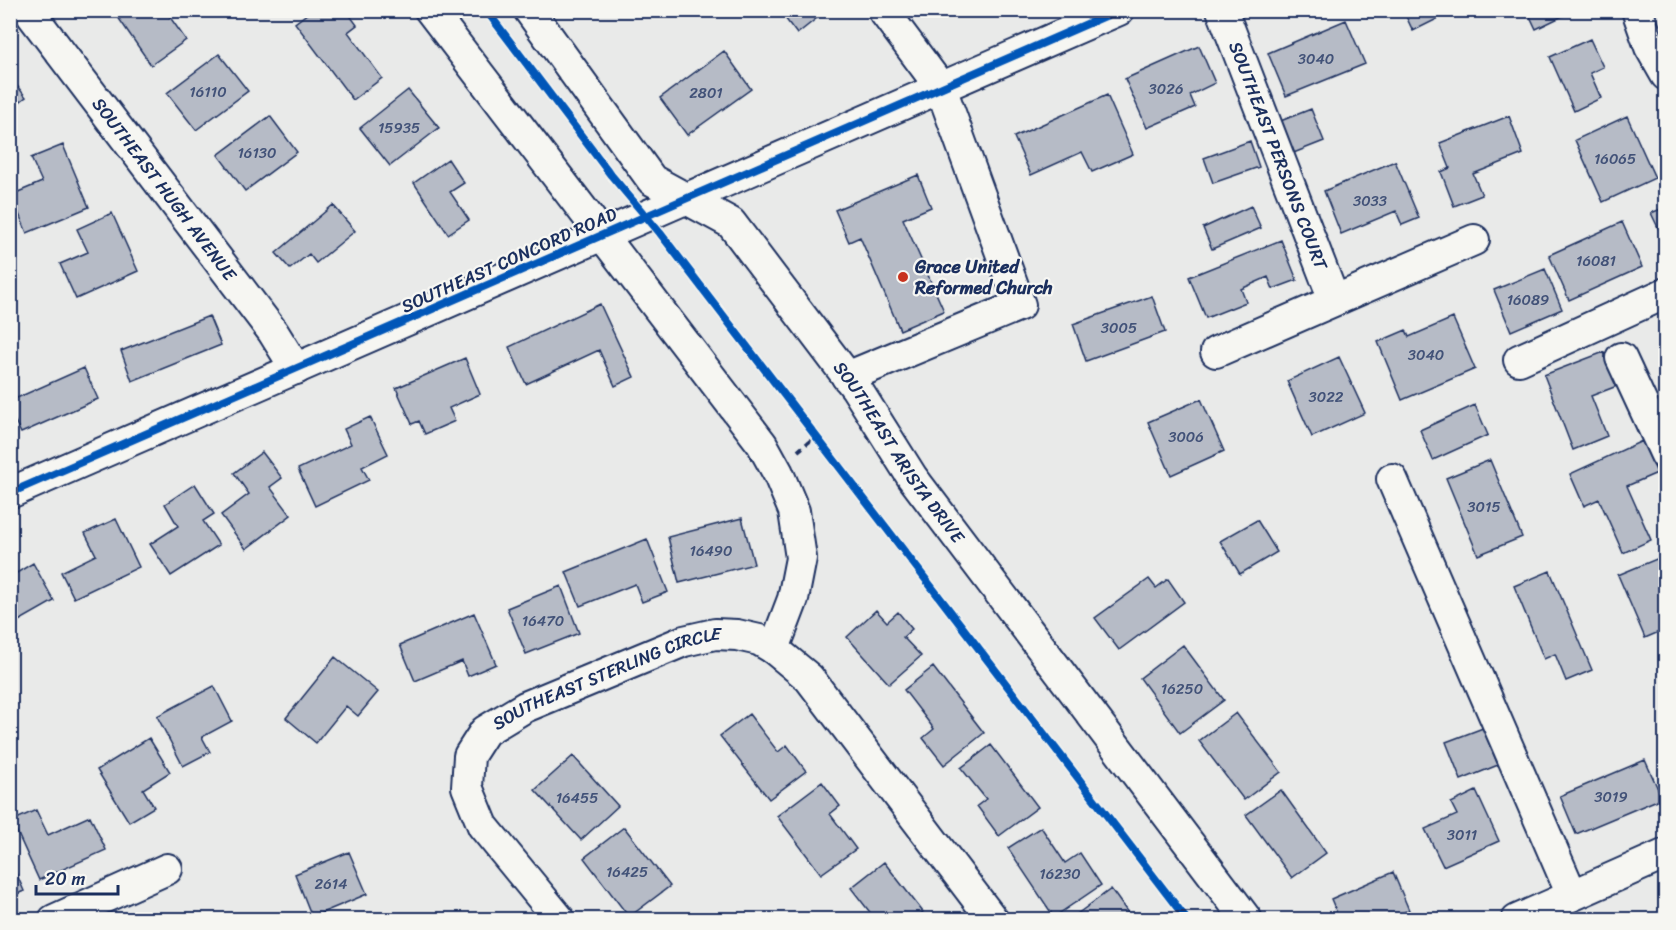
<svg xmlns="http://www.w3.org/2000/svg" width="1676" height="930" font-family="Sriracha,sans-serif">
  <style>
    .building { fill: #b6bbc6; stroke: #1b2f5e; stroke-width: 1.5 }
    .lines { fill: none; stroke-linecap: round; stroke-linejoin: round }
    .minor-casing { stroke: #1b2f5e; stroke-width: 34 }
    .path { stroke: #1b2f5e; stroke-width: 4; stroke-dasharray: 6 4.5; stroke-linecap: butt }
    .minor { stroke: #f6f6f2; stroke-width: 30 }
    .cycleway-casing { stroke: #f6f6f2; stroke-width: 11 }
    .cycleway { stroke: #0057b8; stroke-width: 8 }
    .poi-dot { fill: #c8321e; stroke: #f6f6f2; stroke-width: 2 }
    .labels { text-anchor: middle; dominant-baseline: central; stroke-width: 4.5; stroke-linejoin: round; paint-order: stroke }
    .number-label { font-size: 15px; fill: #425278 }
    .street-label { font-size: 18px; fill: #1b2f5e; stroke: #f6f6f2 }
    .poi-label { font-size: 18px; font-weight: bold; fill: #1b2f5e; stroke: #f6f6f2; text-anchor: start }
  </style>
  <rect width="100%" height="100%" fill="#e9eae9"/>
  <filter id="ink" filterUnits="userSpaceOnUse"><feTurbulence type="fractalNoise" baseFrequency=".0167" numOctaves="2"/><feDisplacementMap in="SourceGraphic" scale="12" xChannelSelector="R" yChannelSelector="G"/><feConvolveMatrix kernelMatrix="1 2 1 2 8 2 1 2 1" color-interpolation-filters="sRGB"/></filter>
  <g filter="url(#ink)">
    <path class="building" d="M 113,10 L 165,10 L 186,40 L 151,65 Z
      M 312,10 L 346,10 L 357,25 L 348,32 L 382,78 L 353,100 L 295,23 Z
      M 779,10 L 827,10 L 797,34 Z
      M 1403,10 L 1455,10 L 1413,31 Z
      M 1527,10 L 1575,10 L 1536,29 Z
      M 1346,20 L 1365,64 L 1286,96 L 1268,53 Z
      M 1590,39 L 1603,67 L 1590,73 L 1601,98 L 1574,111 L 1550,57 Z
      M 1199,46 L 1215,83 L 1190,95 L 1195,107 L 1147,128 L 1125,79 Z
      M 724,51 L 751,89 L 687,135 L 660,98 Z
      M 219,54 L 248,91 L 196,130 L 167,93 Z
      M 10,77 L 26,97 L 10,109 Z
      M 408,90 L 439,128 L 390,166 L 360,128 Z
      M 1107,95 L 1133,154 L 1092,172 L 1082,152 L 1031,175 L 1014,137 Z
      M 1311,109 L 1324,141 L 1291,154 L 1278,122 Z
      M 270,116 L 297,152 L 245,191 L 218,155 Z
      M 1509,116 L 1523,154 L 1473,174 L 1482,195 L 1454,206 L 1441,172 L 1450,168 L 1440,143 Z
      M 1627,116 L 1655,178 L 1603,202 L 1575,140 Z
      M 1250,141 L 1259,167 L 1213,183 L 1204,158 Z
      M 63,145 L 89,207 L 27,233 L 11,195 L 42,182 L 31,158 Z
      M 448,159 L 464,183 L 450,192 L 469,220 L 448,234 L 414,183 Z
      M 1395,161 L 1419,218 L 1402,225 L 1396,211 L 1341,234 L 1324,191 Z
      M 918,175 L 931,207 L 903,219 L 944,311 L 900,330 L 860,237 L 849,242 L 835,210 Z
      M 333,205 L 355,231 L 316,263 L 309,254 L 290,269 L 276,253 Z
      M 1251,206 L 1261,228 L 1212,249 L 1203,228 Z
      M 1666,207 L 1666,244 L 1651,213 Z
      M 112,213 L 138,271 L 76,299 L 60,264 L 88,252 L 77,229 Z
      M 1622,222 L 1642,267 L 1569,300 L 1549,255 Z
      M 1281,240 L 1297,280 L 1273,289 L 1268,277 L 1241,289 L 1246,302 L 1206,318 L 1189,277 Z
      M 1545,269 L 1562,309 L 1511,331 L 1494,290 Z
      M 1152,296 L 1165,332 L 1086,361 L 1073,324 Z
      M 600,304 L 634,377 L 615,386 L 599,350 L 526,384 L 509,347 Z
      M 209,316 L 221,345 L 132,381 L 121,351 Z
      M 1453,318 L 1475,369 L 1402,400 L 1378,342 L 1406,330 L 1409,337 Z
      M 1604,352 L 1617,386 L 1591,396 L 1607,436 L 1573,450 L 1544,375 Z
      M 1339,357 L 1365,413 L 1312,437 L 1287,381 Z
      M 465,358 L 480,394 L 449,408 L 455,421 L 425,434 L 419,421 L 412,424 L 396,388 Z
      M 84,368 L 98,399 L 21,433 L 10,411 L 10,401 Z
      M 1201,399 L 1224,451 L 1171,475 L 1148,422 Z
      M 1475,405 L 1488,435 L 1433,460 L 1420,430 Z
      M 370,417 L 388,454 L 362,467 L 369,480 L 315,506 L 298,469 L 351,444 L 344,429 Z
      M 1642,441 L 1657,473 L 1627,486 L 1651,540 L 1623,553 L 1599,499 L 1584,506 L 1570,474 Z
      M 262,452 L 282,478 L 270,487 L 291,515 L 246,549 L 221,515 L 249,494 L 234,473 Z
      M 1490,460 L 1522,537 L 1478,555 L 1446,478 Z
      M 195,484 L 214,514 L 203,521 L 219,545 L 171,576 L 150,544 L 178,526 L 165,504 Z
      M 742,518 L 754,564 L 679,583 L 668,537 Z
      M 116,519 L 139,567 L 74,598 L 61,572 L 96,555 L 85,533 Z
      M 1257,520 L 1277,552 L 1240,574 L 1220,541 Z
      M 647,539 L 668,592 L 642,602 L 635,584 L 580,606 L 566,572 Z
      M 1666,555 L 1666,629 L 1645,638 L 1618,575 Z
      M 33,563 L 54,601 L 10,626 L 10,577 Z
      M 1550,571 L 1592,670 L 1566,681 L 1555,654 L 1544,659 L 1514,586 Z
      M 1149,579 L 1156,588 L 1168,579 L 1184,602 L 1119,650 L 1095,618 Z
      M 561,586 L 579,633 L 526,654 L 507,608 Z
      M 876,610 L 887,622 L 898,612 L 912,629 L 903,637 L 921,656 L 889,684 L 847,637 Z
      M 474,613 L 496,664 L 468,676 L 462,661 L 415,681 L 400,645 Z
      M 1183,645 L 1224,700 L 1180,733 L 1140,678 Z
      M 335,657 L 378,692 L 358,716 L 346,706 L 316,743 L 286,718 Z
      M 933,667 L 984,733 L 944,765 L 923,738 L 934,729 L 904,690 Z
      M 214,686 L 232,721 L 202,737 L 210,752 L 183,766 L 157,716 Z
      M 1236,713 L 1281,772 L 1244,800 L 1199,741 Z
      M 749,714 L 778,752 L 787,745 L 806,771 L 769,799 L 720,736 Z
      M 1483,728 L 1498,765 L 1461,780 L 1446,742 Z
      M 149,738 L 170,772 L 143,789 L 154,807 L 129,822 L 97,770 Z
      M 991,745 L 1038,807 L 999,836 L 977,806 L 986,799 L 961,768 Z
      M 573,756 L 618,806 L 581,840 L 535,790 Z
      M 1645,760 L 1662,798 L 1576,834 L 1560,796 Z
      M 822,782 L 840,806 L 830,814 L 856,849 L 821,874 L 777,816 Z
      M 1281,790 L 1326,853 L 1292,878 L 1246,815 Z
      M 1476,791 L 1499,841 L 1443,866 L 1425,829 L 1457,815 L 1451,803 Z
      M 36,810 L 48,835 L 90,816 L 106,850 L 39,880 L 12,821 Z
      M 624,827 L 670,886 L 629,917 L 584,858 Z
      M 1041,827 L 1065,863 L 1080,853 L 1101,885 L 1054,917 L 1008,848 Z
      M 349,852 L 367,894 L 312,917 L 295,874 Z
      M 10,859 L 24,891 L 10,897 Z
      M 884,862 L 923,912 L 914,920 L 876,920 L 851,888 Z
      M 1393,872 L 1409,910 L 1385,920 L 1340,920 L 1331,899 Z
      M 1111,889 L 1133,920 L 1069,920 Z"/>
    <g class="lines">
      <g class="minor-casing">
        <g id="minor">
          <path id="s1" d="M 28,10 L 273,332 L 296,369"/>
          <path d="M 430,10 L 762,444 L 778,473 L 794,511 L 801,558 L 793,599 L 774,649"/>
          <path id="s2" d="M 529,10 L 652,180 L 731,223 L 856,388 L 912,477 L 1247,920"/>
          <path id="s3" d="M 1222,10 L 1334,300"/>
          <path d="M 1637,10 L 1650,47 L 1666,75"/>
          <path d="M 1216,352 L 1474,240"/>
          <path d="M 1621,358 L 1666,455"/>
          <path d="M 1519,360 L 1666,293"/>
          <path d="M 847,377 L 1020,305 L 941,88 L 883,10"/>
          <path d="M 1392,479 L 1572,895"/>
          <path d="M 10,493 L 1119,10"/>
          <path d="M 54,920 L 167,869"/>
          <path id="s4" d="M 560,920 L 483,826 L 467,787 L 469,756 L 485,731 L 525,707 L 684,641 L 715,634 L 737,635 L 759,640 L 774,649 L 809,678 L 993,920"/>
          <path d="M 1517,920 L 1666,854"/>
        </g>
      </g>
      <path class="path" d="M 798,451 L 816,436"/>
      <use href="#minor" class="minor"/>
      <g class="cycleway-casing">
        <path id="cycleway" d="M 486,10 L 611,175 L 660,233 L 1187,920
          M 10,493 L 1119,10"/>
      </g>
      <use href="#cycleway" class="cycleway"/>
    </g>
  </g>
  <circle class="poi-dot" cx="903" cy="277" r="6"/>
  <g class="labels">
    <g class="number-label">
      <text x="1316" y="59">3040</text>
      <text x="1166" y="89">3026</text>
      <text x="208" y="92">16110</text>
      <text x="706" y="93">2801</text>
      <text x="399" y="128">15935</text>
      <text x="257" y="153">16130</text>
      <text x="1615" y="159">16065</text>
      <text x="1370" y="201">3033</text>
      <text x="1596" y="261">16081</text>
      <text x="1528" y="300">16089</text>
      <text x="1119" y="328">3005</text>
      <text x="1426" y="355">3040</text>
      <text x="1326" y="397">3022</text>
      <text x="1186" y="437">3006</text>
      <text x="1484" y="507">3015</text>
      <text x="711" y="551">16490</text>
      <text x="543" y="621">16470</text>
      <text x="1182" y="689">16250</text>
      <text x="1611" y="797">3019</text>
      <text x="577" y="798">16455</text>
      <text x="1462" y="835">3011</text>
      <text x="627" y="872">16425</text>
      <text x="1060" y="874">16230</text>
      <text x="331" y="884">2614</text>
    </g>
    <g class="street-label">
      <text stroke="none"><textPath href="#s3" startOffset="156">SOUTHEAST PERSONS COURT</textPath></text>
      <text stroke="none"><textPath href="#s1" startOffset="225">SOUTHEAST HUGH AVENUE</textPath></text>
      <text transform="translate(509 260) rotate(-24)">SOUTHEAST CONCORD ROAD</text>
      <text stroke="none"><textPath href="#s2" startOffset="584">SOUTHEAST ARISTA DRIVE</textPath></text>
      <text stroke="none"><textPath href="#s4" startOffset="358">SOUTHEAST STERLING CIRCLE</textPath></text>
    </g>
    <g class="poi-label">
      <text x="915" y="267">Grace United<tspan x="915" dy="21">Reformed Church</tspan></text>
    </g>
  </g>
  <rect width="1676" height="930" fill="none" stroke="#f6f6f2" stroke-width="36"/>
  <rect x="18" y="18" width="1640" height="894" fill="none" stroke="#1b2f5e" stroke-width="2" filter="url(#ink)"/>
  <path d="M36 885v9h82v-9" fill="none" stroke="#1b2f5e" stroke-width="3"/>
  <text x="45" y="885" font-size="18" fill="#1b2f5e" stroke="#f6f6f2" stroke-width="4.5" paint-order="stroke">20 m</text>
</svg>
